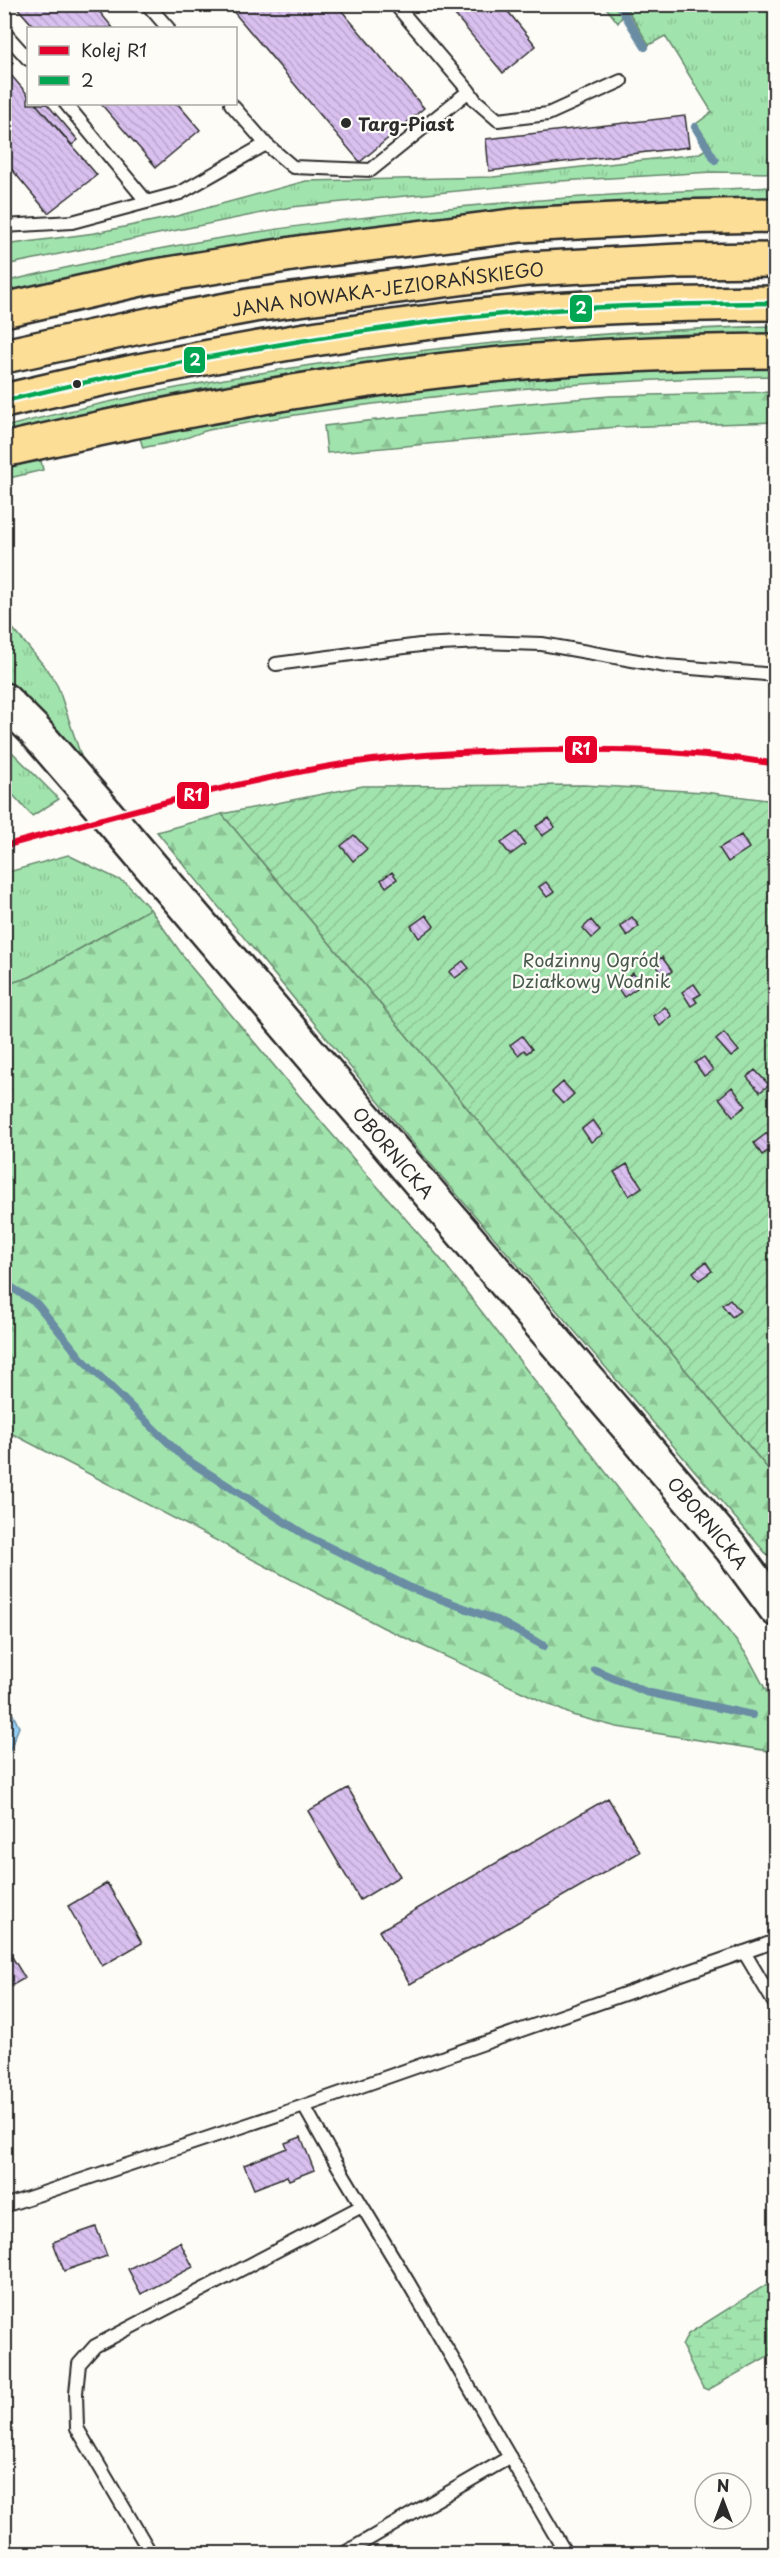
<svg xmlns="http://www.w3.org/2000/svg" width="780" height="2558" font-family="'Playpen Sans',sans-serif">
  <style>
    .grass { fill: url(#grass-tufts); stroke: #66876c; stroke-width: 1.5 }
    .forest { fill: url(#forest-firs); stroke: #66876c; stroke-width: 1.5 }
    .wetland { fill: url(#wetland-marsh); stroke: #66876c; stroke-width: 1.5 }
    .garden { fill: url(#garden-furrows); stroke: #66876c; stroke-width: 1.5 }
    .water { fill: #94cef4; stroke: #6a8da4; stroke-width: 1.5 }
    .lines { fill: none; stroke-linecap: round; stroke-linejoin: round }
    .stream { stroke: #6a8da4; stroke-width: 8 }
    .building { fill: url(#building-back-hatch); stroke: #2b2b2b; stroke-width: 1.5 }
    .service-casing { stroke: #2b2b2b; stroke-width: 16 }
    .secondary-casing { stroke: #2b2b2b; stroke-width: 38 }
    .primary-casing { stroke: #2b2b2b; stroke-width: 38 }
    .service { stroke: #fdfcf7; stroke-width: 12 }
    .secondary { stroke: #fdfcf7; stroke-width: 33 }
    .primary { stroke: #fdde96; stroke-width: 33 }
    .bus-1-casing { stroke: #fdfcf7; stroke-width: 9 }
    .bus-1 { stroke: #00a651; stroke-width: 4.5 }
    .rail-1-casing { stroke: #fdfcf7; stroke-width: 10 }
    .rail-1 { stroke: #e4002b; stroke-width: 6 }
    .poi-dot { fill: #2b2b2b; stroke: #fdfcf7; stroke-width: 2 }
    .labels { text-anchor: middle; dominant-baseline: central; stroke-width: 4.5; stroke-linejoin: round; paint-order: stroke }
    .poi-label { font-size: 18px; font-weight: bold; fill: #2b2b2b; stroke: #fdfcf7; text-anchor: start }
    .street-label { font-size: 18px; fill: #2b2b2b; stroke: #fdfcf7 }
    .park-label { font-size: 18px; fill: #48594c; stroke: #fdfcf7 }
    .line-badge { stroke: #fdfcf7; stroke-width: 2 }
    .badge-label { font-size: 16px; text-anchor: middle; font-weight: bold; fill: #fff }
  </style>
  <defs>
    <pattern id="grass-tufts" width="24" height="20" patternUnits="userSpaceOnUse" patternTransform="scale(1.5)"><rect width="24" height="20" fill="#a1e3ad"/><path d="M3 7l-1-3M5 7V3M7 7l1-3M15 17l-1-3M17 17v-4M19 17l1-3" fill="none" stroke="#8bc395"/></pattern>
    <pattern id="forest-firs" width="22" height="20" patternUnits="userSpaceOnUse" patternTransform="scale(1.5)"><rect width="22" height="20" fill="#a1e3ad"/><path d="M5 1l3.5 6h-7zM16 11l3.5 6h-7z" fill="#8bc395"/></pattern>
    <pattern id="wetland-marsh" width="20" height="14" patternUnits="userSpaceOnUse" patternTransform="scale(1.5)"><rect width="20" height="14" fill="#a1e3ad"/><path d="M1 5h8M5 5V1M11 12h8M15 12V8" fill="none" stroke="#8bc395"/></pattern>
    <pattern id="garden-furrows" width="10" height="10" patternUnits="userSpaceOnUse" patternTransform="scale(1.5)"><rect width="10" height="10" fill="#a1e3ad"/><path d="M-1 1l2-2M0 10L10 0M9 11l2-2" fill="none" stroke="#8bc395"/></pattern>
    <pattern id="building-back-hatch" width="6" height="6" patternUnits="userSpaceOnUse" patternTransform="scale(1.5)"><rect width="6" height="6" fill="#d9c0ef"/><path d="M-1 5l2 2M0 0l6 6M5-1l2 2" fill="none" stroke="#baa5cd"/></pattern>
  </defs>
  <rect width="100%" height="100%" fill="#fdfcf7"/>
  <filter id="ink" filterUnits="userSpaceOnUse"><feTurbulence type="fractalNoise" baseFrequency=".0167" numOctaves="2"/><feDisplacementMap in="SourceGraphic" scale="12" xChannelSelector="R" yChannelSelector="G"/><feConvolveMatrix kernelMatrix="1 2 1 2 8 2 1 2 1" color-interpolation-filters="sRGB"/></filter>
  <g filter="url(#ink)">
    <path class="grass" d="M 604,5 L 775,5 L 775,173 L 712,172 L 560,181 L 291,207 L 5,265 L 5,245 L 95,233 L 177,216 L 306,181 L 493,177 L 698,154 L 711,146 L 696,124 L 712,112 L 665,36 L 649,45 L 627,9 L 618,23 Z
      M 775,187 L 775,204 L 5,298 L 4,282 C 260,220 513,196 775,187 Z
      M 775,326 L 775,334 C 521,335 250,369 5,433 L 5,427 C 256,361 516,334 775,326 Z
      M 775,360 L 775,376 C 587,380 399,394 214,429 C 201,431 191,437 179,440 C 168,444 155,445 143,448 L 140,438 L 155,433 L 433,381 Z
      M 41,461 L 43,470 L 5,479 L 5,467 Z
      M 4,618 L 50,673 L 58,687 L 85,768 L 5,680 Z
      M 4,744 L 59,799 L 32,816 L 5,786 Z
      M 68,855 L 126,883 L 150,909 L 30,977 L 5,985 L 5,873 Z"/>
    <path class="forest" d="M 775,392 L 775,422 L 617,427 L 327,453 L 324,426 L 517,404 L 610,396 Z
      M 222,814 L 775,1477 L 775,1564 L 416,1147 L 157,832 Z
      M 150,909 L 191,967 L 324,1125 L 444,1263 L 747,1655 L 775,1707 L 775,1752 L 617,1727 L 572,1715 L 384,1628 L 5,1430 L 5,985 L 30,977 Z"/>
    <path class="wetland" d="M 775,2279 L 775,2352 L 708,2390 L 703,2388 L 682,2346 L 688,2334 Z"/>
    <path class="garden" d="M 584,785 L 704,792 L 775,801 L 775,1477 L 222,814 L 363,786 Z"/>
    <path class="water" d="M 5,1698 L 19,1727 L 5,1762 Z"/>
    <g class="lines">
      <path class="stream" d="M 618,4 L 645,47
        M 695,127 L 715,160
        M 8,1285 L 37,1304 L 81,1358 L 184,1458 L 307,1536 L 411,1588 L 499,1621 L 544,1646
        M 595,1670 L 646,1692 L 752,1715"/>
    </g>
    <path class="building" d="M 14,4 L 93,4 L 113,28 L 35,28 Z
      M 227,4 L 336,4 L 424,108 L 360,162 Z
      M 446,4 L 502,4 L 536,46 L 503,73 Z
      M 4,53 L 13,63 L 6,69 L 4,67 Z
      M 4,67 L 28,95 L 28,104 L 36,104 L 97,175 L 48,213 L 4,160 Z
      M 36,104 L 47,104 L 78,140 L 72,145 Z
      M 101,104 L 178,104 L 200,130 L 156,167 Z
      M 685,116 L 689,147 L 489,171 L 486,139 Z
      M 549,818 L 555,827 L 542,836 L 536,826 Z
      M 517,832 L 525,844 L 510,855 L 501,843 Z
      M 354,835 L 367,849 L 353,861 L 341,846 Z
      M 741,835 L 749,848 L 728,862 L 719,848 Z
      M 392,872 L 397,879 L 386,887 L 381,880 Z
      M 546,882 L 554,892 L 547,897 L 539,887 Z
      M 426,915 L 434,926 L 419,938 L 411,926 Z
      M 632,917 L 639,926 L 627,936 L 620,926 Z
      M 591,920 L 600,931 L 592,938 L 583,928 Z
      M 662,957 L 672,971 L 664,977 L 655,963 Z
      M 463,961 L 469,968 L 455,978 L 449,972 Z
      M 633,973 L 641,985 L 624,997 L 616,986 Z
      M 694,984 L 701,994 L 694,998 L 697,1002 L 691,1006 L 682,992 Z
      M 665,1007 L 672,1016 L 660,1026 L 653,1016 Z
      M 724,1033 L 739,1051 L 731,1057 L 716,1040 Z
      M 522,1036 L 532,1049 L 527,1053 L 524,1050 L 518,1055 L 510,1045 Z
      M 704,1057 L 713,1070 L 704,1076 L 695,1063 Z
      M 755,1070 L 769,1085 L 760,1092 L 747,1077 Z
      M 563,1082 L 574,1094 L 563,1104 L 552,1092 Z
      M 732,1087 L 746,1106 L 733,1116 L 719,1098 Z
      M 593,1120 L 603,1134 L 591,1142 L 582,1129 Z
      M 767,1133 L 776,1146 L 762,1155 L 754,1143 Z
      M 627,1164 L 642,1187 L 629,1196 L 614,1172 Z
      M 706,1262 L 712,1271 L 699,1280 L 693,1272 Z
      M 730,1299 L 740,1311 L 732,1317 L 722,1305 Z
      M 348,1788 L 400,1876 L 360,1900 L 308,1811 Z
      M 608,1798 L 640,1852 L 410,1984 L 379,1931 Z
      M 107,1883 L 142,1943 L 102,1966 L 68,1906 Z
      M 4,1944 L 25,1978 L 4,1990 Z
      M 301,2137 L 314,2170 L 289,2180 L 287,2176 L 254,2189 L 244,2165 L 287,2148 L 285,2143 Z
      M 96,2227 L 107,2256 L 64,2271 L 53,2242 Z
      M 180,2242 L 193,2267 L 141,2294 L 128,2269 Z"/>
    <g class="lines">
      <g class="service-casing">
        <path id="service" d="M 147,4 L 168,28
          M 4,32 L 28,59
          M 469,91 L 475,100 L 498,120 L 548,114 L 621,81
          M 66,104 L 147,202
          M 231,104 L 266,144 L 293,167 L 371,170 L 469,91 L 395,4
          M 4,226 L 72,222 L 180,193 L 266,144
          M 276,664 L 420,645 L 482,642 L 542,644 L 666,666 L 776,675
          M 744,1952 L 776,2006
          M 304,2106 L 332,2156 L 408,2282 L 566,2554
          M 4,2206 L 304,2106 L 776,1941
          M 151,2554 L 77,2428 L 76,2393 L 79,2364 L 95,2346 L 362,2206
          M 343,2554 L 510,2457"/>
      </g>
      <g class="secondary-casing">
        <g id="secondary">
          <path id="s1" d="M 4,700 L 33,729 L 98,804 L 731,1548 L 776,1609"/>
        </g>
      </g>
      <g class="primary-casing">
        <g id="primary">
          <path d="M 4,310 L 150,277 L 305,252 L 521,225 L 672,217 L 776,215"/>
          <path id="s2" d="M 4,356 L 167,321 L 254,305 L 527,269 L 679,261 L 776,260"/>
          <path d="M 4,401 C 159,364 315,335 472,317 C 573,306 674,304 776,303"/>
          <path d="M 4,450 C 140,418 276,392 414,374 C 533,358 656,352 776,351"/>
        </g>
      </g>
      <use href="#service" class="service"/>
      <use href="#secondary" class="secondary"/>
      <use href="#primary" class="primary"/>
      <g class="bus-1-casing">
        <path id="bus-1" d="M 4,401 C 159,364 315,335 472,317 C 573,306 674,304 776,303"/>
      </g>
      <use href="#bus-1" class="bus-1"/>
      <g class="rail-1-casing">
        <path id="rail-1" d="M 4,846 C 112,816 221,785 331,766 C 390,756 449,753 508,751 C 599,748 685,749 776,764"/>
      </g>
      <use href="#rail-1" class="rail-1"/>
    </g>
  </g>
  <g class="poi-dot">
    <circle cx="346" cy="123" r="6"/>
    <circle cx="77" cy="384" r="5"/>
  </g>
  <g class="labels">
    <g class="poi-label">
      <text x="358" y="123">Targ-Piast</text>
    </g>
    <g class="street-label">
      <text stroke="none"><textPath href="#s2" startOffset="390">JANA NOWAKA-JEZIORAŃSKIEGO</textPath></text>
      <text stroke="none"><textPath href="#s1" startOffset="597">OBORNICKA</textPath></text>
      <text stroke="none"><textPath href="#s1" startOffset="1083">OBORNICKA</textPath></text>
    </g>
    <g class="park-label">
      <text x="591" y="959">Rodzinny Ogród<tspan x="591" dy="21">Działkowy Wodnik</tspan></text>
    </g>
  </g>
  <g class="line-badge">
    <rect x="569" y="294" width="24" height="29" rx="6" fill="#00a651"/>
    <rect x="183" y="346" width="23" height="28" rx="6" fill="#00a651"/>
    <rect x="564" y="735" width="34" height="29" rx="6" fill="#e4002b"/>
    <rect x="176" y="781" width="34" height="29" rx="6" fill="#e4002b"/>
  </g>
  <g class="badge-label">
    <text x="581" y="314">2</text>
    <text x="195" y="366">2</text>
    <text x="581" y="755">R1</text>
    <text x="193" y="801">R1</text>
  </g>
  <rect width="780" height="2558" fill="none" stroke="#fdfcf7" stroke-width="24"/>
  <rect x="12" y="12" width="756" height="2534" fill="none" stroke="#2b2b2b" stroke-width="2" filter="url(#ink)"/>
  <rect x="27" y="27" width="210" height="78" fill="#fdfcf7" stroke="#a9a8a5" stroke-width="1.5"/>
  <rect x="39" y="46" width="30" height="9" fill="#e4002b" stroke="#a9a8a5" stroke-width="1.5"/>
  <text x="81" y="57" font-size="18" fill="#2b2b2b">Kolej R1</text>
  <rect x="39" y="76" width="30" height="9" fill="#00a651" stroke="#a9a8a5" stroke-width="1.5"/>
  <text x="81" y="87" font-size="18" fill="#2b2b2b">2</text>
  <g transform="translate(723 2501)"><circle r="28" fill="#fdfcf7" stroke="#a9a8a5" stroke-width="1.5"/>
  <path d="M0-4.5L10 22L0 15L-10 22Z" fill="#2b2b2b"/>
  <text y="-9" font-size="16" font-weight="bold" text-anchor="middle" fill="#2b2b2b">N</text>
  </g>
</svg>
